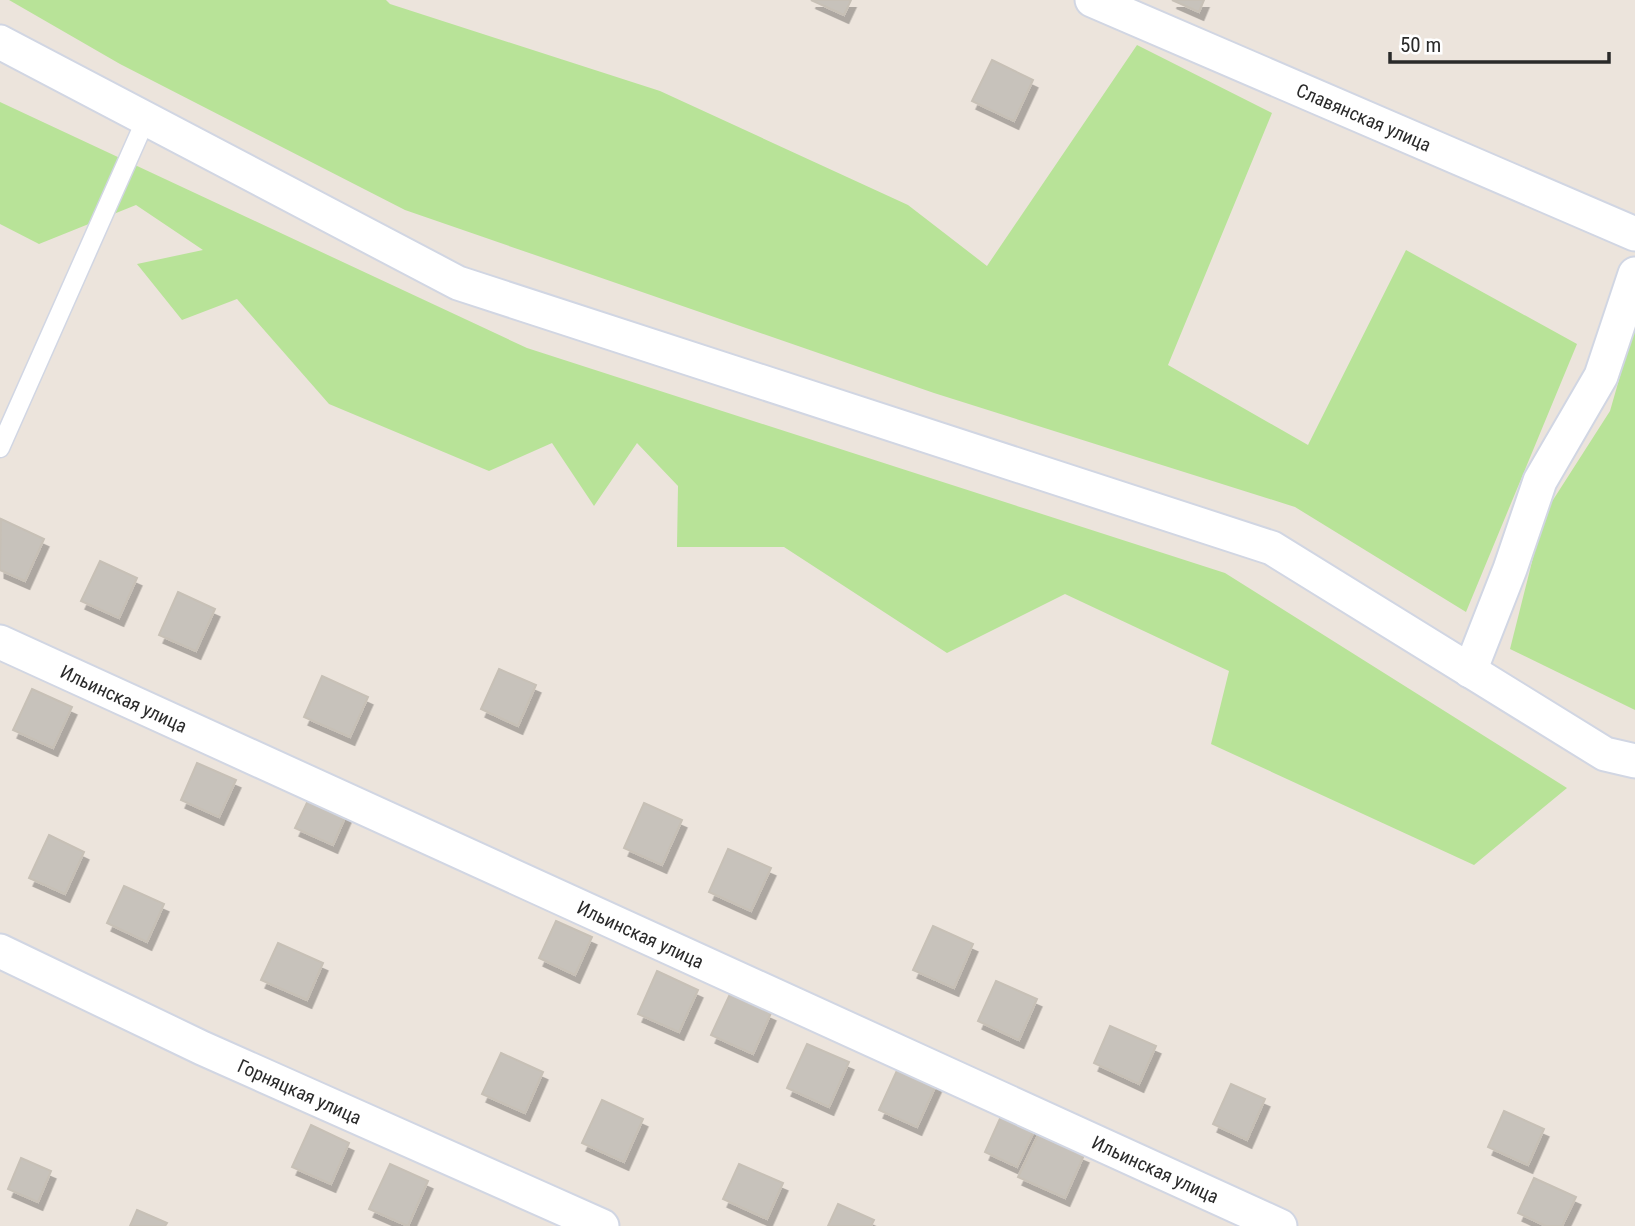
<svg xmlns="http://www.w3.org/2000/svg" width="1635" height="1226" font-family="'Roboto Condensed',sans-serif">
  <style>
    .green { fill: #b8e398 }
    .building { fill: #c7c2bb; stroke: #c7c0b6; stroke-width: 2; filter: url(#shadow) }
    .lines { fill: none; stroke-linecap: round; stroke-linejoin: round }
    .lane-casing { stroke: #d1d6e3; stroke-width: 21 }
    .street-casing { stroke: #d1d6e3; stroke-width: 37 }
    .lane { stroke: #fff; stroke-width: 18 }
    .street { stroke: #fff; stroke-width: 33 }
    .labels { text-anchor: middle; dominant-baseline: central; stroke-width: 5; stroke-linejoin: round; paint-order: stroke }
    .street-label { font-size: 19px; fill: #2a2a2a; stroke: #fff }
  </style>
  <defs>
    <filter id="shadow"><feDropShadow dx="4.5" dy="8" stdDeviation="0" flood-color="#0004"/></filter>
  </defs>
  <rect width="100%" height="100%" fill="#ece4dc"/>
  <path class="green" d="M 9,0 L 386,0 L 390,4 L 660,91 L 908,205 L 987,266 L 1137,45 L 1272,113 L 1168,365 L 1308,445 L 1406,250 L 1577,344 L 1466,612 L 1295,507 L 934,393 L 405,210 L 120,64 Z
    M 0,102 L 527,348 L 1225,573 L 1567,788 L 1474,865 L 1211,744 L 1229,671 L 1065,594 L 947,653 L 784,547 L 677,547 L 678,486 L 637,443 L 594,506 L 552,443 L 489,471 L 329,404 L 237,299 L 182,320 L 137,264 L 203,250 L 136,205 L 39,244 L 0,224 Z
    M 1635,324 L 1635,710 L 1510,649 L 1544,514 L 1610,411 Z"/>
  <path class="building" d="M 811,0 L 851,0 L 844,15 Z
    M 1172,0 L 1204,0 L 1199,12 Z
    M 992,60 L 1033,80 L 1014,121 L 972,101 Z
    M 1,519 L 44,539 L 25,581 L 0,570 Z
    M 100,561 L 137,578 L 119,618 L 81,601 Z
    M 178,592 L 215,609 L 196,651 L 159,635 Z
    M 499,669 L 536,685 L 518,726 L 481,709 Z
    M 322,676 L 368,697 L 350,737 L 304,717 Z
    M 32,689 L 72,707 L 53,748 L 13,730 Z
    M 197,763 L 236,780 L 219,817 L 181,800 Z
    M 313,790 L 350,806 L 333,845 L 295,828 Z
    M 644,803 L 682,820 L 662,865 L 624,848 Z
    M 49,835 L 84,852 L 65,894 L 29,878 Z
    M 728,849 L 771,868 L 751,911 L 709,892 Z
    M 124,886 L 164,904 L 147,942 L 107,923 Z
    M 556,921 L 592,937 L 575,975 L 539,958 Z
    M 933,926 L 973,944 L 954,988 L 913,970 Z
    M 278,943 L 323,963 L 307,1000 L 261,980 Z
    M 657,971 L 698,990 L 679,1032 L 638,1014 Z
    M 996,981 L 1037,999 L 1019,1040 L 978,1021 Z
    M 730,994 L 771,1013 L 753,1054 L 711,1035 Z
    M 1110,1026 L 1156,1046 L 1139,1084 L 1094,1063 Z
    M 807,1044 L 849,1062 L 829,1107 L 787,1088 Z
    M 501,1053 L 543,1072 L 525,1113 L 482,1094 Z
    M 899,1066 L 937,1083 L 917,1127 L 879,1110 Z
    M 1231,1084 L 1265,1099 L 1247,1140 L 1213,1124 Z
    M 602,1100 L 643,1119 L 624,1162 L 582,1143 Z
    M 1504,1111 L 1544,1129 L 1528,1165 L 1488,1147 Z
    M 1002,1114 L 1035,1129 L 1017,1167 L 985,1152 Z
    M 311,1125 L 349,1143 L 331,1184 L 292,1167 Z
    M 1038,1135 L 1084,1155 L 1065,1198 L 1018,1177 Z
    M 21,1158 L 51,1171 L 38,1202 L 8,1189 Z
    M 390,1164 L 428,1181 L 408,1226 L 369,1209 Z
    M 739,1164 L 783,1183 L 767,1219 L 723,1199 Z
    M 1534,1178 L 1576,1197 L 1562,1226 L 1546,1226 L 1518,1213 Z
    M 838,1204 L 874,1220 L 871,1226 L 828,1226 Z
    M 137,1210 L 167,1223 L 165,1226 L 130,1226 Z"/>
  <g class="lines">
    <g class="lane-casing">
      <path id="lane" d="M 0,448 L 146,119"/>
    </g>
    <g class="street-casing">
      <g id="street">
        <path id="s1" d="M 1092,0 L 1635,234"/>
        <path d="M 0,42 L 458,283 L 1272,548 L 1605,754 L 1635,761"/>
        <path id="s2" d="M 0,642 L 1280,1226"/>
        <path d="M 1470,671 L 1510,569 L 1540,481 L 1601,376 L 1635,274"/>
        <path id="s3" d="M 0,951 L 202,1048 L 602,1226"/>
      </g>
    </g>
    <use href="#lane" class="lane"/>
    <use href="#street" class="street"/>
  </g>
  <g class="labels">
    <g class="street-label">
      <text stroke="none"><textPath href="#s1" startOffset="296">Славянская улица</textPath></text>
      <text stroke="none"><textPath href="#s2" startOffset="136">Ильинская улица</textPath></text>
      <text stroke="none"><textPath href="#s2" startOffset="704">Ильинская улица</textPath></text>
      <text stroke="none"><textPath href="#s3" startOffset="331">Горняцкая улица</textPath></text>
      <text stroke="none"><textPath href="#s2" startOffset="1270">Ильинская улица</textPath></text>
    </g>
  </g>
  <path d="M1390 52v10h219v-10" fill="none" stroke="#2a2a2a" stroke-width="3.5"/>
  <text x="1400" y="52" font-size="21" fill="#2a2a2a" stroke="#ffffff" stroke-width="5" paint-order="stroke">50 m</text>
</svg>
